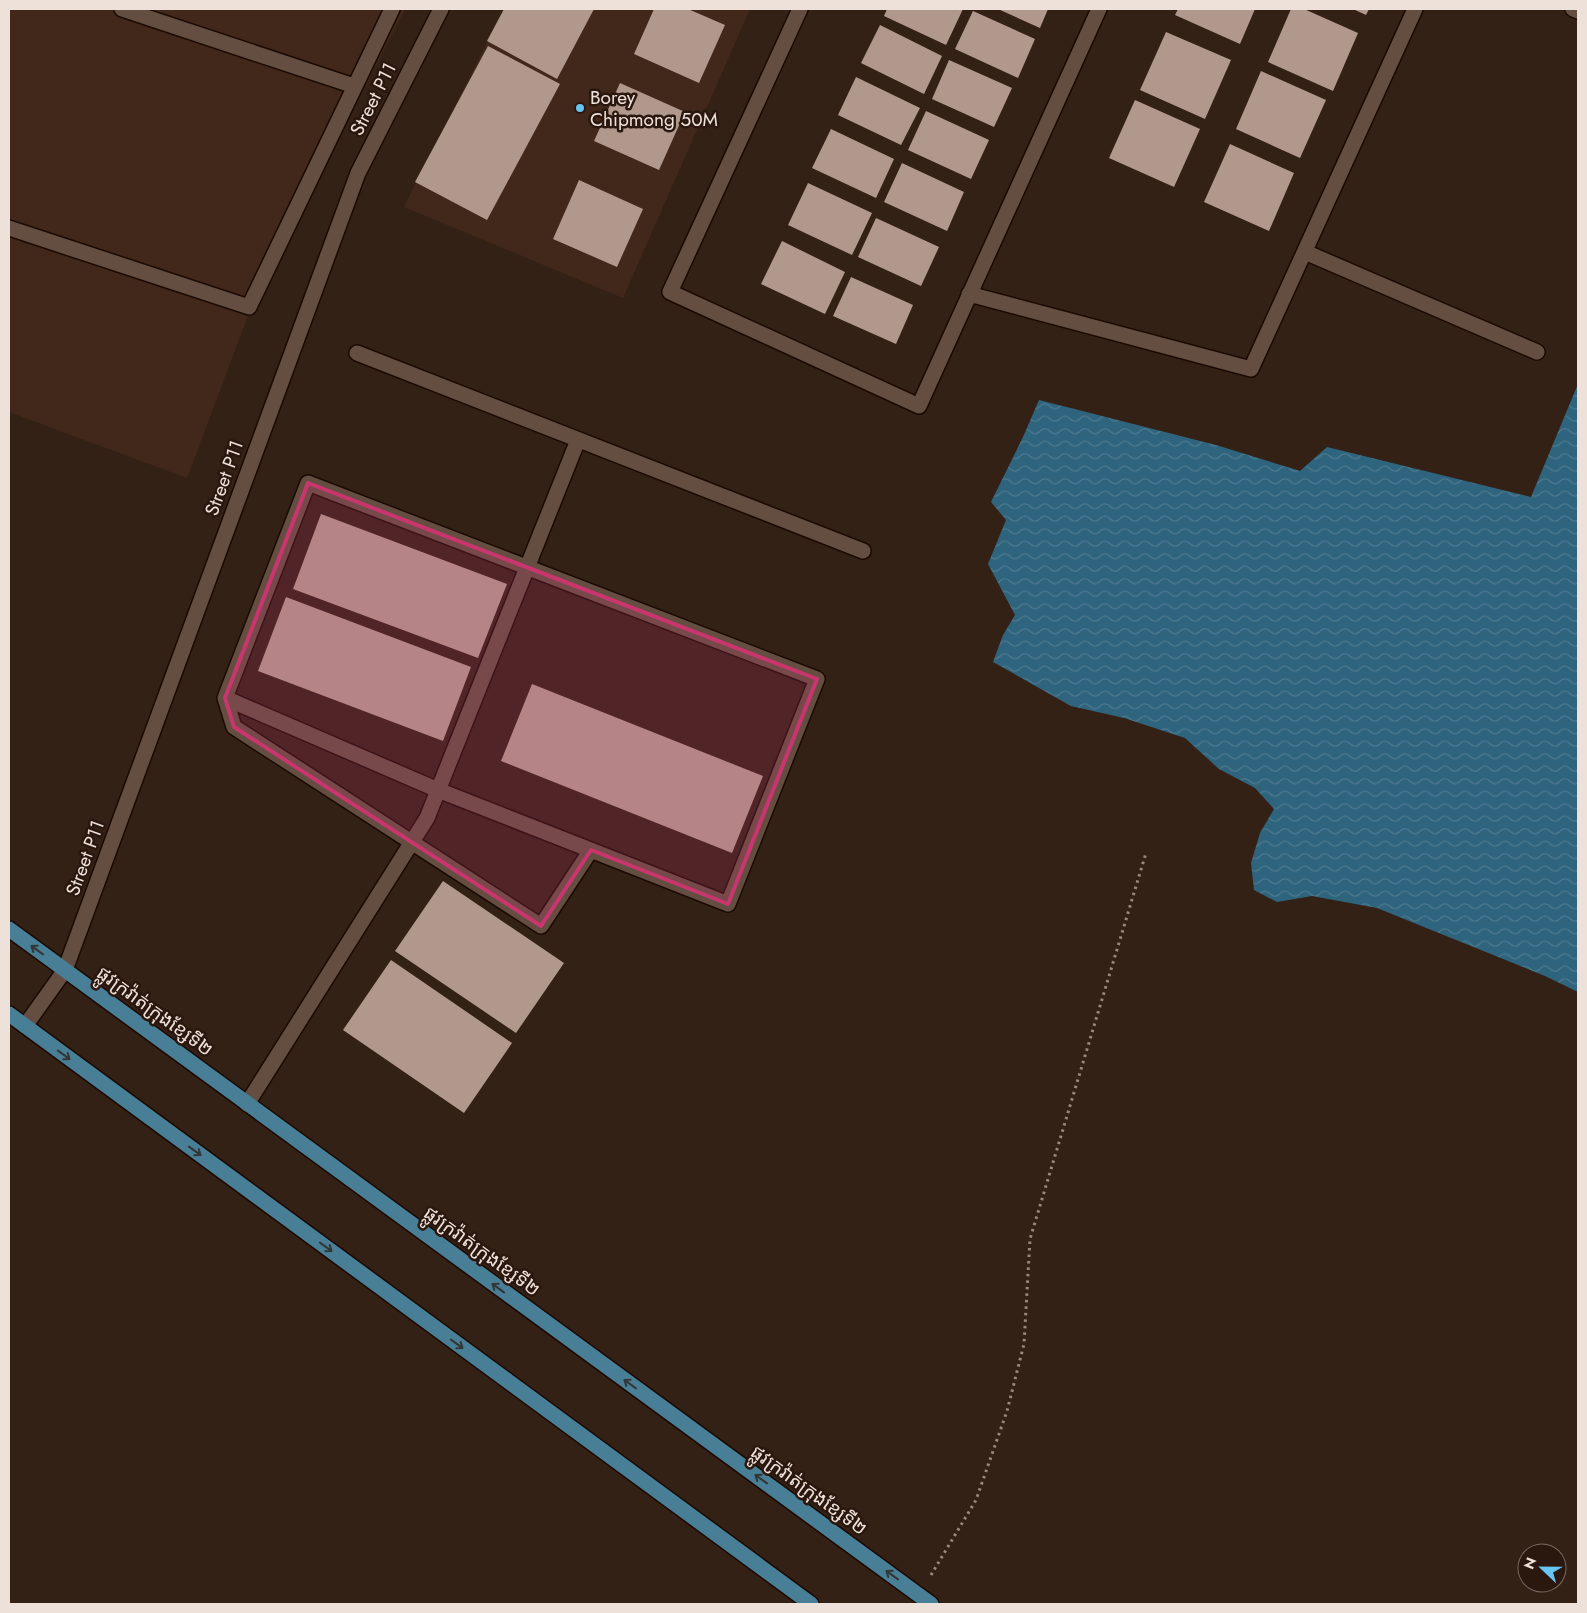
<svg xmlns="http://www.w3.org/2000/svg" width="1587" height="1613" font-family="Jost,'Noto Sans Khmer',sans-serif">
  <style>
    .built { fill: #42281a }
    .water { fill: url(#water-waves) }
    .building { fill: #b1988c }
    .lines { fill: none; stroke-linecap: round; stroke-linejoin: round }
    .street-casing { stroke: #1b0a03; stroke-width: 18 }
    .primary-casing { stroke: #1b0a03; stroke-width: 18 }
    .path { stroke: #98887f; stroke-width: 3; stroke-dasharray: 2.5 4; stroke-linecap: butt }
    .street { stroke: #644e42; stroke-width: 15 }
    .primary { stroke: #487f96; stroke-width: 15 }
    .oneway { stroke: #333636 }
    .marked { fill: #c9366e; fill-opacity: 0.2; stroke: #c9366e; stroke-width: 4; stroke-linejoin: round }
    .poi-dot { fill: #68c4f0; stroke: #2a170d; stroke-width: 2 }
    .labels { text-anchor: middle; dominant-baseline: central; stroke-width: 5; stroke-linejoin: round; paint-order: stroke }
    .poi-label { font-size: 19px; fill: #eee1da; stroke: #2a170d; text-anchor: start }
    .street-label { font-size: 19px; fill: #eee1da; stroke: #2a170d }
  </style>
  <defs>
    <pattern id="water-waves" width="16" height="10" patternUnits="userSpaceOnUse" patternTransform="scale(1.25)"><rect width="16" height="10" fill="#2e647d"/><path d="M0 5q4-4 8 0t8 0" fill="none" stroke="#4d7a8f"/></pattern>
  </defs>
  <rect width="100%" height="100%" fill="#342116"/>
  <path class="built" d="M 9,9 L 405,9 L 247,318 L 187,478 L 9,412 Z
    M 504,9 L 750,9 L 623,298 L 404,207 Z"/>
  <path class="water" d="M 1578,384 L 1578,992 L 1545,976 L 1377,908 L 1312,896 L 1277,902 L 1254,890 L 1251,863 L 1260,833 L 1274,809 L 1255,788 L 1219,769 L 1185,738 L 1124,718 L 1071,706 L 993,662 L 1003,635 L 1015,615 L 988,564 L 1006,520 L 991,502 L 1023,437 L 1039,400 L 1216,445 L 1300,471 L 1327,447 L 1531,497 Z"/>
  <path class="building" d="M 504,9 L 594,9 L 557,79 L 487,41 Z
    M 654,9 L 688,9 L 725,25 L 699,83 L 634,54 Z
    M 887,9 L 963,9 L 946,45 L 884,16 Z
    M 998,9 L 1048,9 L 1040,28 Z
    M 1178,9 L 1255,9 L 1240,44 L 1175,15 Z
    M 1291,9 L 1304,9 L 1358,33 L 1333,91 L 1268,62 Z
    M 1353,9 L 1369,9 L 1366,15 Z
    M 973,11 L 1035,39 L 1018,78 L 955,49 Z
    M 880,25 L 942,56 L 924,94 L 861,63 Z
    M 1166,32 L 1231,60 L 1205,119 L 1140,90 Z
    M 488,46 L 560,84 L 487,220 L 415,182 Z
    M 949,60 L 1012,88 L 994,127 L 932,99 Z
    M 1261,71 L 1326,100 L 1300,158 L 1236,129 Z
    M 856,77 L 920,108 L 901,145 L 838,115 Z
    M 620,83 L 685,112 L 659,170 L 594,141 Z
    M 1135,100 L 1200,129 L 1174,187 L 1109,158 Z
    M 926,111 L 989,140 L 971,179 L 908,150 Z
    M 831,129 L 894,159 L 876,198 L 812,168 Z
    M 1230,144 L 1294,173 L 1269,231 L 1204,202 Z
    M 902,163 L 964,192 L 947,231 L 884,202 Z
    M 579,180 L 643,209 L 617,267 L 553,239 Z
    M 808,183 L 872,213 L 852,255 L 788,225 Z
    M 876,218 L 939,247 L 921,286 L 858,257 Z
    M 782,241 L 845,272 L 825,314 L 761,284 Z
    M 851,277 L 913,305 L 896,344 L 833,316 Z
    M 321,514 L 507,584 L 478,658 L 293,589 Z
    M 286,597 L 471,667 L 443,741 L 258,671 Z
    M 532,684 L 763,776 L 732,853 L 501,761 Z
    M 443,881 L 564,963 L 516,1033 L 395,951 Z
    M 391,960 L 512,1043 L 464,1113 L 343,1030 Z"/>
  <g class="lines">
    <g class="street-casing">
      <path id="street" d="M 122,9 L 354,86
        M 800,9 L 670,292 L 919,406 L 1099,9
        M 1573,9 L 1578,11
        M 9,228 L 249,307 L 392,9
        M 1305,252 L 1537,352
        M 969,294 L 1251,369 L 1415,9
        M 357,353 L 863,551
        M 225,698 L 438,790 L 728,904 L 817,679 L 308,483 L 225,698 L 234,727 L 541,926 L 591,850
        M 25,1026 L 65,970 L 358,173 L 441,9
        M 247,1104 L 427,818 L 578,440"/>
    </g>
    <g class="primary-casing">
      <path id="primary" d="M 9,929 L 931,1604
        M 9,1014 L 811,1604"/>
    </g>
    <path class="path" d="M 931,1575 L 976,1500 L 1007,1411 L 1024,1344 L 1030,1239 L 1146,853"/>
    <use href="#street" class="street"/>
    <use href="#primary" class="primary"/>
  </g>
  <defs><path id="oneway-shaft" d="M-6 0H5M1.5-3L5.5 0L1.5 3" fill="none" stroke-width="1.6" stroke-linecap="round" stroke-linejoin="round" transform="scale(1.25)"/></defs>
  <g class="oneway">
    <use href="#oneway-shaft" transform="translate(37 950) rotate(-144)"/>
    <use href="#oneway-shaft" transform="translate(64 1055) rotate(36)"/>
    <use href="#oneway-shaft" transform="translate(195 1151) rotate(36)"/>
    <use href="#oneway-shaft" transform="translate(326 1247) rotate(36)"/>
    <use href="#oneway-shaft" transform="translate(498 1288) rotate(-144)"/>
    <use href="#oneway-shaft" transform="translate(457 1344) rotate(36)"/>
    <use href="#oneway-shaft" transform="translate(630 1384) rotate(-144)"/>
    <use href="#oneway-shaft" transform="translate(761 1479) rotate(-144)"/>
    <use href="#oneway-shaft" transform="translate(892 1575) rotate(-144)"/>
  </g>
  <path class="marked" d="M 308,483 L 817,679 L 728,904 L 591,850 L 541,926 L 234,727 L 225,698 Z"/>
  <circle class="poi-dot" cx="580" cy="108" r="5"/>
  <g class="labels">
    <g class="poi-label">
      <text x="590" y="97">Borey<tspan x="590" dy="22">Chipmong 50M</tspan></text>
    </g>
    <g class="street-label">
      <text transform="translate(373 99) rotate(-63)">Street P11</text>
      <text transform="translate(224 478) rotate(-70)">Street P11</text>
      <text transform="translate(85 858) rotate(-70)">Street P11</text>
      <text transform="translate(155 1011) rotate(36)">ផ្លូវក្រវ៉ាត់ក្រុងខ្សែទី២</text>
      <text transform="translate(482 1251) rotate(36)">ផ្លូវក្រវ៉ាត់ក្រុងខ្សែទី២</text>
      <text transform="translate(809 1490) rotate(36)">ផ្លូវក្រវ៉ាត់ក្រុងខ្សែទី២</text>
    </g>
  </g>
  <rect width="1587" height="1613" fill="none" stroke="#eee1da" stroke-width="20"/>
  <g transform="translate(1542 1568) rotate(292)"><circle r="24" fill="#2a170d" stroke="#78685f"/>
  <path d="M0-4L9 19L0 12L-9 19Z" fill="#68c4f0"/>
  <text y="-8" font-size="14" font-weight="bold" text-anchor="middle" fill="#eee1da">N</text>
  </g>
</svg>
